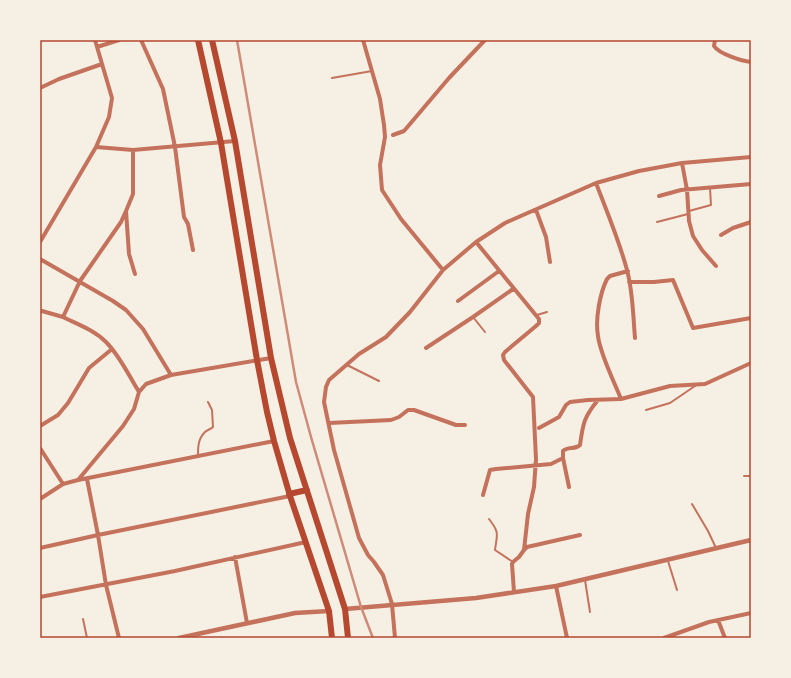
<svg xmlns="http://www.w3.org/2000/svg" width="791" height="678" font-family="'PT Serif',serif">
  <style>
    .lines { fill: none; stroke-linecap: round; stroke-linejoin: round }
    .service { stroke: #c5725c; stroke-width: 2 }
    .minor { stroke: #c5725c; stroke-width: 4 }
    .tertiary { stroke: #c5725c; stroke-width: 4.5 }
    .primary { stroke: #b5482f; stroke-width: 6 }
    .rail { stroke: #cf8b77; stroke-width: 2.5 }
    .neatline { fill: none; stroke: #b5482f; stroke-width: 1.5 }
  </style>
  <rect width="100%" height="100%" fill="#f6efe4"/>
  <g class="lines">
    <path class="service" d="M 332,78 L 372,71
      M 689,211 L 711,205 L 710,188
      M 657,222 L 688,214
      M 537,315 L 547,312
      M 473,317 L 485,332
      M 347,365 L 379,381
      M 646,410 L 670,403 L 695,386
      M 198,455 C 198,447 198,439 205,432 C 207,430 211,429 213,427 L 212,410 L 208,402
      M 744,476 L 751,476
      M 692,504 L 708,531 L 716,548
      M 489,519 C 500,533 497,534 495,550 L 513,562
      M 668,561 L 677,590
      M 585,580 L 590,612
      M 83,619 L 87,638"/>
    <path class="minor" d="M 95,40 L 112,98 L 109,117 L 96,147
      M 141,40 L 163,89 L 175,147 L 184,217 L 188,224 L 193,250
      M 363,40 L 380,99 L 384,125 L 385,137 L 380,165 L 382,190 L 401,219 L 443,270
      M 715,40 L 714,46 C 719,54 742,61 751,62
      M 97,47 L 119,40
      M 40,88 L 59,79 L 102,64
      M 393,135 L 404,131 L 449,78 L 485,40
      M 133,150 L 133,194 L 126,211 L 121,222 L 80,281 L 63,317 C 77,324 94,330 106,342 C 120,356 129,376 139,392
      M 682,163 L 687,190 L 689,221 L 693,236 L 702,250 L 716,266
      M 596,183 C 607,212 619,240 627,270 C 633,292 633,315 635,338
      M 659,196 L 681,190 L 751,184
      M 536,210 L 546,237 L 550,262
      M 126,211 L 129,254 L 135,274
      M 721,235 L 733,228 L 751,222
      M 40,242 L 96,147 L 133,150 L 235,141
      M 476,242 L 539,319 L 539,323 L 536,326 L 505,352 L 503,355 L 504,360 L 533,397 L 536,459 L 534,487 L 528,514 L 524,550
      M 40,259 L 113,301 L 126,310 L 143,329 L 171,375
      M 629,282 L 654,282 L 673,280 L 693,328 L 751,318
      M 458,301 L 499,271
      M 42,311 L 63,317
      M 426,348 L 473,317 L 513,289
      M 621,399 C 614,381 600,354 598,336 C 595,319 600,293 607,279 L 610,276 L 628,271
      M 329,423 L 391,420 L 399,417 L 408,410 L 414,410 L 456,425 L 465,425
      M 40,426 L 58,415 L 68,403 L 89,368 L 112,349
      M 539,428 L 559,417 L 566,405 L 570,402 L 588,400 L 621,399 L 670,386 L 705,384 L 751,363
      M 40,448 L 63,484
      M 563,458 L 569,487
      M 87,479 L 98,535 L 106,585 L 119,638
      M 78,480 L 123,426 L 134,409 L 139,392 L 146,384 L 171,375 L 271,358
      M 483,495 L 490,470 L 496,469 L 551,464 L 563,458 L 563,451 C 568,446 575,450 580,445 C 583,423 584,417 598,400
      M 40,499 L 63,484 L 78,480 L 274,441
      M 40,548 L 98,535 L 290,496
      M 235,557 L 247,623
      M 556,586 L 567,638
      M 514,592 L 512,564 L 513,562 L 519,557 L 524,550 L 527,547 L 580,535
      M 40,597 L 175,571 L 306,542
      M 718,620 L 725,638
      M 395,638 L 392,604 L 383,575 L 374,562 L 368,555 L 359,538 L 334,450 L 324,402 L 326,387 L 329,380 L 359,354 L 386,337 L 410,312 L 443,270 L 476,242 L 505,223 L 596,183 L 639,171 L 682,163 L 751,157
      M 664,638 L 709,622 L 751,613"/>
    <path class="tertiary" d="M 345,609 L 476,598 L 556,586 L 751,540
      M 179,638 L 295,613 L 329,611"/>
    <path class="primary" d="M 198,40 L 221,143 L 257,360 L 267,412 L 274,441 L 290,496 L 329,611 L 332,638
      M 212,40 L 235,141 L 271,358 L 290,438 L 345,609 L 348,638
      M 289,494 L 307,490"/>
    <path class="rail" d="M 237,40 L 296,382 L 311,437 L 361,607 L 373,638"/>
  </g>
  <rect width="791" height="678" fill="none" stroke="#f6efe4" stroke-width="82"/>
  <rect x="41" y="41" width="709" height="596" class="neatline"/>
</svg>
